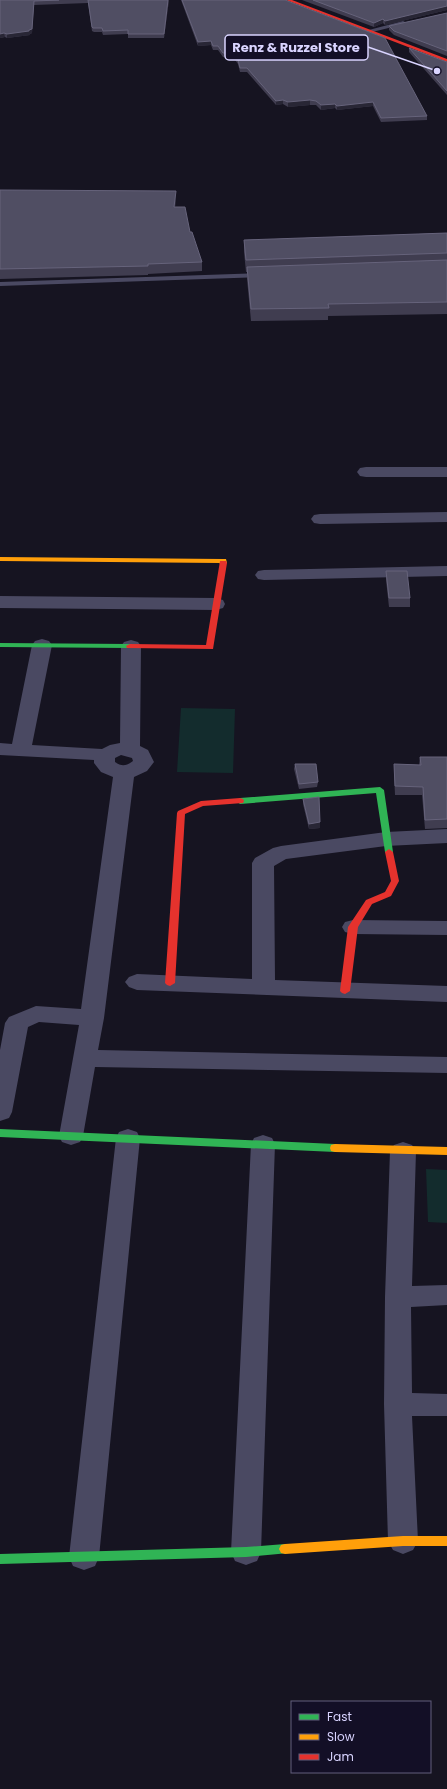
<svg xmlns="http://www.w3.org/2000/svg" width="447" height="1789" font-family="Poppins,sans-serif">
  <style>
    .green { fill: #132c2d }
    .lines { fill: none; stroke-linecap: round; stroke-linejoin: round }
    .lane { fill: #4a4962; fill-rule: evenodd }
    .street { fill: #4a4962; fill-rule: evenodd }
    .fast { fill: #30b455; fill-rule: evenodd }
    .slow { fill: #ff9f0a; fill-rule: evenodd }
    .jam { fill: #e5322d; fill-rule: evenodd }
    .wall { fill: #403d50 }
    .shaded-wall { fill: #282635 }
    .building { fill: #504e63; stroke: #66637b }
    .leader { fill: none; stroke: #d9d4ff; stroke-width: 1.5 }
    .callout-dot { fill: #d9d4ff; stroke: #130f26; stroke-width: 1.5 }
    .callout { fill: #130f26; stroke: #d9d4ff; stroke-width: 1.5 }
    .callout-label { font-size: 13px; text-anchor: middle; font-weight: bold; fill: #d9d4ff }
  </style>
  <rect width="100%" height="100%" fill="#161421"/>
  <path class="green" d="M 181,708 L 235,709 L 233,773 L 177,772 Z
    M 426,1169 L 447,1170 L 447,1223 L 428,1222 Z"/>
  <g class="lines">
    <path class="lane" d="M 403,21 L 405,22 L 405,24 L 368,33 L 365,31 Z
      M 261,273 L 264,273 L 264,277 L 0,286 L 0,282 Z"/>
    <path class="street" d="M 366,467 L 447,467 L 447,477 L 366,477 L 360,476 L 357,472 L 360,468 Z
      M 447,512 L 447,522 L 320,524 L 314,523 L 311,519 L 314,515 L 320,514 Z
      M 447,566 L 447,576 L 264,580 L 258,579 L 255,575 L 258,571 L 264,570 Z
      M 0,596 L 216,598 L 223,600 L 225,604 L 223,608 L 216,610 L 0,608 Z
      M 42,639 L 49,641 L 52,645 L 32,745 L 102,749 L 110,745 L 120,743 L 121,646 L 124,642 L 131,640 L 138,642 L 141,646 L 140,746 L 148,750 L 154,762 L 147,771 L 134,777 L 104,1018 L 98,1050 L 447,1057 L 447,1073 L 95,1067 L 83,1136 L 80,1142 L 71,1145 L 62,1142 L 59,1136 L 79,1025 L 39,1022 L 28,1027 L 12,1112 L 9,1118 L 0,1121 L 0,1050 L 5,1023 L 9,1017 L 36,1006 L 81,1009 L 113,777 L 101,772 L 94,763 L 94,760 L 0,755 L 0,743 L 12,744 L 32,645 L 35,641 ZM 121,755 L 132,758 L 133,761 C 126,766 122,767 115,762 L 115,758 Z
      M 447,829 L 447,843 L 386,846 L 286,859 L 274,866 L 275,980 L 447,986 L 447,1002 L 137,990 L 129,987 L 125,982 L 129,977 L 137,974 L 252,979 L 252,863 L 255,858 L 273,848 L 281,846 L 386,832 Z
      M 353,920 L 447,921 L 447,935 L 353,934 L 345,932 L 342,927 L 345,922 Z
      M 128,1129 L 137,1132 L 140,1138 L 99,1557 L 95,1566 L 84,1570 L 73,1566 L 69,1557 L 116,1138 L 119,1132 Z
      M 263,1135 L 272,1138 L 275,1144 L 261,1552 L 257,1561 L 246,1565 L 235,1561 L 231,1552 L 251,1144 L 254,1138 Z
      M 403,1142 L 412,1145 L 416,1151 L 412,1286 L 447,1285 L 447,1305 L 411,1307 L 412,1393 L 447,1394 L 447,1416 L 412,1416 L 418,1541 L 413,1550 L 403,1554 L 393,1550 L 388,1541 L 384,1404 L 385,1297 L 390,1151 L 394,1145 Z"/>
    <path class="fast" d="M 0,643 L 130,644 L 134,646 L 130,648 L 0,647 Z
      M 380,787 L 384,790 L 393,852 L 389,855 L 385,852 L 376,793 L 240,804 L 236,801 L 240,798 Z
      M 0,1129 L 335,1144 L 339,1145 L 340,1148 L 339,1151 L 335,1152 L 0,1137 Z
      M 285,1544 L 289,1545 L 291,1549 L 289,1553 L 246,1557 L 0,1564 L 0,1554 L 246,1547 Z"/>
    <path class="slow" d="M 0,557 L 223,559 L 226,559 L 227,563 L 223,565 L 219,563 L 0,561 Z
      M 335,1144 L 447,1147 L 447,1155 L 335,1152 L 331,1151 L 330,1148 L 331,1145 Z
      M 403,1536 L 447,1536 L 447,1546 L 403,1546 L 285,1554 L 281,1553 L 279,1549 L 281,1545 L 285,1544 Z"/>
    <path class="jam" d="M 286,0 L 292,0 L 447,59 L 447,62 Z
      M 220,561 L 226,561 L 227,563 L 213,649 L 127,648 L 126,646 L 130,644 L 206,645 Z
      M 240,798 L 243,799 L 244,801 L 243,803 L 203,806 L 185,814 L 175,983 L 170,986 L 167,985 L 165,983 L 177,813 L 178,811 L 201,801 Z
      M 389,849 L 393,852 L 399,881 L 391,896 L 372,904 L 358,927 L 350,991 L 345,994 L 342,993 L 340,991 L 348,927 L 366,900 L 385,892 L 391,881 L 385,852 Z"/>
  </g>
  <path class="wall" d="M 0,0 L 169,0 L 164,38 L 128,38 L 128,34 L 103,35 L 102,32 L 94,32 L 92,31 L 88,3 L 34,5 L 32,33 L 30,34 L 30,35 L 7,38 L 5,37 L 0,38 Z
    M 181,0 L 285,0 L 427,116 L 427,120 L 381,122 L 373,106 L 337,110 L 335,108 L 321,110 L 316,105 L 310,105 L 288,107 L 283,104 L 276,105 L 247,72 L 240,72 L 238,64 L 233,57 L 223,57 L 218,50 L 213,50 L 211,45 L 198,46 Z
    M 302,0 L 447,0 L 447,10 L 385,25 L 383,23 L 374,27 Z
    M 447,13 L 447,56 L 394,35 L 389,30 L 389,26 Z
    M 409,48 L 447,62 L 447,95 L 409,52 Z
    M 0,190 L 176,200 L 175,207 L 190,232 L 202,262 L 202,271 L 148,274 L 148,275 L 0,279 Z
    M 447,233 L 447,314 L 328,316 L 328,320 L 251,321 L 247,279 L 247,272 L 246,272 L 244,252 L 244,240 Z
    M 386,571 L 410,598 L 410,607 L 389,607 L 386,580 Z
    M 420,757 L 447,757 L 447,828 L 425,829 L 422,795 L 395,795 L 394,773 L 394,764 L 419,765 Z
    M 295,764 L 318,782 L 317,787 L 299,789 L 294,769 Z
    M 303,799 L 320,822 L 320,828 L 309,829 L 303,804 Z"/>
  <path class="shaded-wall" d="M 168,0 L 169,0 L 164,38 L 164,34 Z
    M 34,1 L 32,33 L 30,34 L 30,35 L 7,38 L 7,34 L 29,30 Z
    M 447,6 L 447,10 L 385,25 L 385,21 Z
    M 383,19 L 383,23 L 374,27 L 374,23 Z
    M 4,33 L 5,37 L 0,38 L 0,34 Z
    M 211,41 L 211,45 L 198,46 L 198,42 Z
    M 283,100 L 283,104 L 276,105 L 276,101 Z
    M 310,100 L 310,105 L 288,107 L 288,102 Z
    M 373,102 L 373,106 L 337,110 L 337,106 Z
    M 335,104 L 335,108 L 321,110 L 321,105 Z
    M 176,191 L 176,200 L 174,216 L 174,207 Z
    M 320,822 L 320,828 L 309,829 L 309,824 Z"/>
  <path class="building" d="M 0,0 L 59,0 L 34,1 L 32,29 L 29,30 L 29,31 L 7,34 L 4,33 L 0,34 Z
    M 88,0 L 168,0 L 164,34 L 128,34 L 128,30 L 103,31 L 102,28 L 93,28 L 92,27 Z
    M 182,0 L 285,0 L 385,38 L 427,116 L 381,118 L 373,102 L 337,106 L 335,104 L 321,105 L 316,101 L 310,100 L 288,102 L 283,100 L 276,101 L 247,68 L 240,68 L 238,60 L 233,53 L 223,53 L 218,46 L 213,46 L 211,41 L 198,42 Z
    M 313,0 L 447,0 L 447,6 L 385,21 L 383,19 L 374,23 Z
    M 447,13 L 447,51 L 394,31 L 389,26 Z
    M 409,48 L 447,62 L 447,91 Z
    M 0,190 L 176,191 L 174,207 L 185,207 L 190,232 L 192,232 L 202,262 L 148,264 L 148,266 L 0,269 Z
    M 447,233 L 447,253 L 246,260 L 244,240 Z
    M 447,260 L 447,302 L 328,304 L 329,308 L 251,309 L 247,267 Z
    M 386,571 L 407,571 L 410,598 L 389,598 Z
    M 420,757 L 447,757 L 447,819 L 425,820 L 423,787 L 395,786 L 394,764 L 421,765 Z
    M 295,764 L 316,764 L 318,782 L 299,784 Z
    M 319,797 L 320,822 L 309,824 L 303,799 Z"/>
  <path class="leader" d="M437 71L368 47"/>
  <circle class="callout-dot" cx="437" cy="71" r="4"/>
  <rect class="callout" x="225" y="35" width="143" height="25" rx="4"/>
  <g class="callout-label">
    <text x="296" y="52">Renz &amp; Ruzzel Store</text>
  </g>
  <rect x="291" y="1701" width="140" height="72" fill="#130f26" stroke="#625e7d"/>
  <rect x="299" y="1714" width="20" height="6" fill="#30b455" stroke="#625e7d"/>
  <text x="327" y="1721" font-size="12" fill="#d9d4ff">Fast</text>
  <rect x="299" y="1734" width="20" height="6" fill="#ff9f0a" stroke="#625e7d"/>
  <text x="327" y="1741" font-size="12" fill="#d9d4ff">Slow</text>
  <rect x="299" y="1754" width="20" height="6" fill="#e5322d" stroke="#625e7d"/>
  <text x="327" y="1761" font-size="12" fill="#d9d4ff">Jam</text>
</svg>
